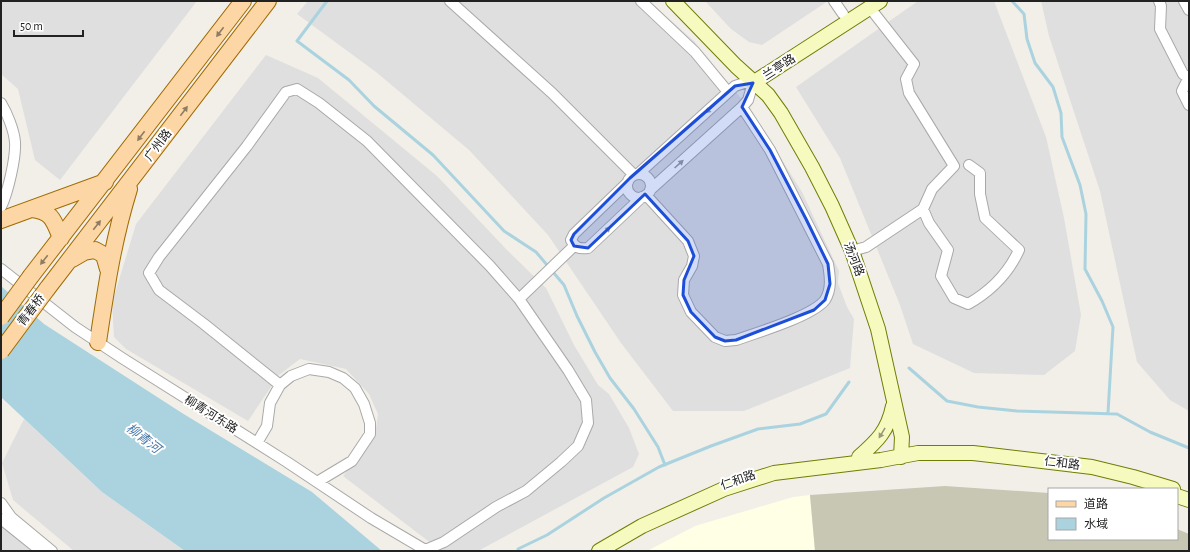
<svg xmlns="http://www.w3.org/2000/svg" width="1190" height="552" font-family="'Alegreya Sans','Noto Sans SC',sans-serif">
  <style>
    .residential { fill: #e0dfdf }
    .education { fill: #ffffe5 }
    .construction { fill: #c7c7b4 }
    .water { fill: #aad3df }
    .lines { fill: none; stroke-linecap: round; stroke-linejoin: round }
    .stream { stroke: #aad3df; stroke-width: 3 }
    .street-casing { stroke: #a9a9a9; stroke-width: 12 }
    .secondary-casing { stroke: #707d05; stroke-width: 16 }
    .primary-casing { stroke: #a06b00; stroke-width: 18 }
    .street { stroke: #fff; stroke-width: 10 }
    .secondary { stroke: #f7fabf; stroke-width: 14 }
    .primary { stroke: #fcd6a4; stroke-width: 16 }
    .primary-bridge-casing { stroke: #a06b00; stroke-width: 18; stroke-linecap: butt }
    .primary-bridge { stroke: #fcd6a4; stroke-width: 16 }
    .oneway { fill: #8f7c63 }
    .oneway2 { fill: #9c9c9c }
    .oneway3 { fill: #979978 }
    .marked { fill: #1d4ed8; fill-opacity: 0.2; stroke: #1d4ed8; stroke-width: 3; stroke-linejoin: round }
    .labels { text-anchor: middle; dominant-baseline: central; stroke-width: 4; stroke-linejoin: round; paint-order: stroke }
    .street-label { font-size: 12px; fill: #222; stroke: #fff }
    .water-label { font-size: 13px; font-style: italic; fill: #4a7aab; stroke: #fff }
  </style>
  <rect width="100%" height="100%" fill="#f2efe9"/>
  <path class="residential" d="M 1,1 L 197,1 L 60,180 L 35,160 L 18,89 L 1,74 Z
    M 308,1 L 649,1 L 694,41 L 727,81 L 752,112 L 802,192 L 839,271 L 838,283 L 847,307 L 854,319 L 850,368 L 744,411 L 673,411 L 621,343 L 548,235 L 469,150 L 376,72 L 297,14 Z
    M 705,1 L 828,1 L 762,45 L 749,42 L 731,29 Z
    M 918,1 L 994,1 L 1046,137 L 1064,218 L 1081,315 L 1075,351 L 1044,375 L 974,373 L 913,344 L 900,305 L 840,158 L 796,87 Z
    M 1041,1 L 1189,1 L 1189,411 L 1170,400 L 1137,362 L 1100,191 L 1049,36 Z
    M 266,55 L 318,78 L 437,176 L 507,250 L 546,288 L 574,345 L 598,385 L 609,394 L 629,428 L 639,454 L 633,467 L 478,551 L 440,550 L 343,476 L 375,436 L 378,414 L 369,394 L 346,369 L 300,359 L 279,375 L 248,421 L 126,349 L 114,337 L 112,303 L 136,224 Z
    M 24,419 L 102,492 L 185,551 L 74,551 L 13,500 L 2,463 Z
    M 1,509 L 53,551 L 1,551 Z"/>
  <path class="education" d="M 810,495 L 815,551 L 647,551 L 695,526 L 793,497 Z"/>
  <path class="construction" d="M 945,486 L 1049,493 L 1049,539 L 1177,539 L 1177,529 L 1189,534 L 1189,551 L 815,551 L 810,495 Z"/>
  <path class="water" d="M 1,286 L 44,324 L 182,413 L 312,492 L 382,551 L 185,551 L 102,492 L 1,397 Z"/>
  <g class="lines">
    <path class="stream" d="M 327,1 L 297,41 L 349,80 L 374,106 L 433,155 L 504,231 L 536,252 L 564,285 L 577,316 L 595,352 L 610,378 L 634,409 L 658,447 L 665,465
      M 1012,1 L 1024,14 L 1027,39 L 1035,63 L 1053,87 L 1061,113 L 1062,137 L 1080,185 L 1086,214 L 1085,269 L 1102,301 L 1113,327 L 1108,413
      M 909,368 L 947,401 L 978,407 L 1017,411 L 1117,414 L 1150,432 L 1189,448
      M 518,549 L 547,535 L 604,498 L 659,467 L 711,446 L 758,429 L 800,424 L 826,414 L 849,382"/>
    <g class="street-casing">
      <path id="street" d="M 450,1 L 552,93 L 634,175
        M 641,1 L 695,52 L 728,92
        M 834,1 L 843,14
        M 1159,1 L 1161,6 L 1160,29 L 1183,74 L 1189,78
        M 1184,1 L 1189,10
        M 1189,77 L 1182,91 L 1189,105
        M 1,103 C 7,113 14,130 15,142 C 16,158 8,192 1,207
        M 638,174 L 735,86 L 744,83 L 753,83 L 748,100 L 742,107 L 650,190
        M627 186a12 12 0 1 1 24 0a12 12 0 1 1-24 0Z
        M 628,182 L 574,234 L 571,240 C 575,248 579,249 588,248 L 642,197
        M 646,195 L 688,241 L 694,256 L 692,266 L 684,280 L 683,295 L 691,312 L 715,337 L 725,341 L 736,340 C 756,333 813,316 825,300 C 832,289 830,276 828,264 L 770,150 L 742,107
        M 923,209 L 929,223 L 948,250 L 941,276 L 954,298 L 968,304 C 991,291 1008,274 1019,250 L 985,218 L 980,194 L 980,173 L 969,165
        M 852,251 L 866,247 L 923,209 L 932,189 L 954,166 L 909,93 L 906,79 L 914,64 L 870,8
        M 1,269 L 75,327 L 122,358 L 287,462 L 371,518 L 427,551
        M 519,299 L 574,246
        M 280,385 L 291,376 L 309,369 L 329,372 L 343,378 L 355,388 L 364,404 L 370,423 L 370,434 L 352,461 L 317,482
        M 257,443 L 267,426 L 270,403 L 280,385 L 204,324 L 159,290 L 149,273 L 159,257 L 247,146 L 286,92 L 297,89 L 319,103 L 367,141 L 490,266 L 519,299 L 568,370 L 586,400 L 588,423 L 578,446 L 561,462 L 526,491 L 496,507 L 444,542 L 425,550
        M 1,503 L 11,517 L 52,551
        M 1,519 L 41,551"/>
    </g>
    <g class="secondary-casing">
      <path id="secondary" d="M 673,1 L 736,66 L 768,95 L 781,113 L 812,167 L 832,206 L 852,251 L 878,329 L 902,437 L 901,457
        M 753,83 L 880,1
        M 859,457 C 877,441 888,431 893,406
        M 1177,496 L 1189,500
        M 599,551 L 642,526 L 724,489 L 774,473 L 881,460 L 918,453 L 973,453 L 1092,467 L 1133,477 L 1173,489"/>
    </g>
    <g class="primary-casing">
      <path id="primary" d="M 32,209 C 52,211 54,221 61,238
        M 1,220 L 105,182
        M 72,259 L 84,252 L 95,250 L 104,255 L 108,269
        M 31,276 L 243,1
        M 47,289 L 268,1
        M 98,342 C 106,288 113,241 129,189"/>
    </g>
    <use href="#street" class="street"/>
    <use href="#secondary" class="secondary"/>
    <use href="#primary" class="primary"/>
    <g class="primary-bridge-casing">
      <path id="primary-bridge" d="M 1,317 L 31,276
        M 1,351 L 47,289"/>
    </g>
    <use href="#primary-bridge" class="primary-bridge"/>
  </g>
  <defs><path id="oneway-solid" d="M-6-.8H1V-3.2L6.5 0L1 3.2V.8H-6Z"/></defs>
  <g class="oneway">
    <use href="#oneway-solid" transform="translate(220 32) rotate(127)"/>
    <use href="#oneway-solid" transform="translate(184 111) rotate(-53)"/>
    <use href="#oneway-solid" transform="translate(141 136) rotate(127)"/>
    <use href="#oneway-solid" transform="translate(97 225) rotate(-52)"/>
    <use href="#oneway-solid" transform="translate(44 260) rotate(128)"/>
  </g>
  <g class="oneway2">
    <use href="#oneway-solid" transform="translate(710 109) rotate(138)"/>
    <use href="#oneway-solid" transform="translate(679 164) rotate(-42)"/>
    <use href="#oneway-solid" transform="translate(606 231) rotate(-43)"/>
  </g>
  <use class="oneway3" href="#oneway-solid" transform="translate(882 433) rotate(121)"/>
  <path class="marked" d="M 753,83 L 742,107 L 770,150 L 806,219 L 828,264 L 830,284 L 825,300 L 814,310 L 736,340 L 725,341 L 715,337 L 691,312 L 683,295 L 684,280 L 694,256 L 688,241 L 645,194 L 588,248 L 574,246 L 571,240 L 574,234 L 630,178 L 735,86 Z"/>
  <g class="labels">
    <g class="street-label">
      <text transform="translate(779 67) rotate(-33)">兰亭路</text>
      <text transform="translate(158 145) rotate(-53)">广州路</text>
      <text transform="translate(854 259) rotate(69)">汤河路</text>
      <text transform="translate(31 310) rotate(-53)">青春桥</text>
      <text transform="translate(211 414) rotate(32)">柳青河东路</text>
      <text transform="translate(1062 463) rotate(7)">仁和路</text>
      <text transform="translate(738 480) rotate(-19)">仁和路</text>
    </g>
    <g class="water-label">
      <text transform="translate(143 439) rotate(38)">柳青河</text>
    </g>
  </g>
  <rect width="1190" height="552" fill="none" stroke="#222222" stroke-width="4"/>
  <rect x="1048" y="488" width="130" height="52" fill="#ffffff" stroke="#a7a7a7"/>
  <rect x="1056" y="501" width="20" height="6" fill="#fcd6a4" stroke="#a7a7a7"/>
  <text x="1084" y="508" font-size="12" fill="#222222">道路</text>
  <rect x="1056" y="518" width="20" height="12" fill="#aad3df" stroke="#a7a7a7"/>
  <text x="1084" y="528" font-size="12" fill="#222222">水域</text>
  <path d="M14 30v6h69v-6" fill="none" stroke="#222222" stroke-width="2"/>
  <text x="20" y="30" font-size="12" fill="#222222" stroke="#ffffff" stroke-width="3" paint-order="stroke">50 m</text>
</svg>
